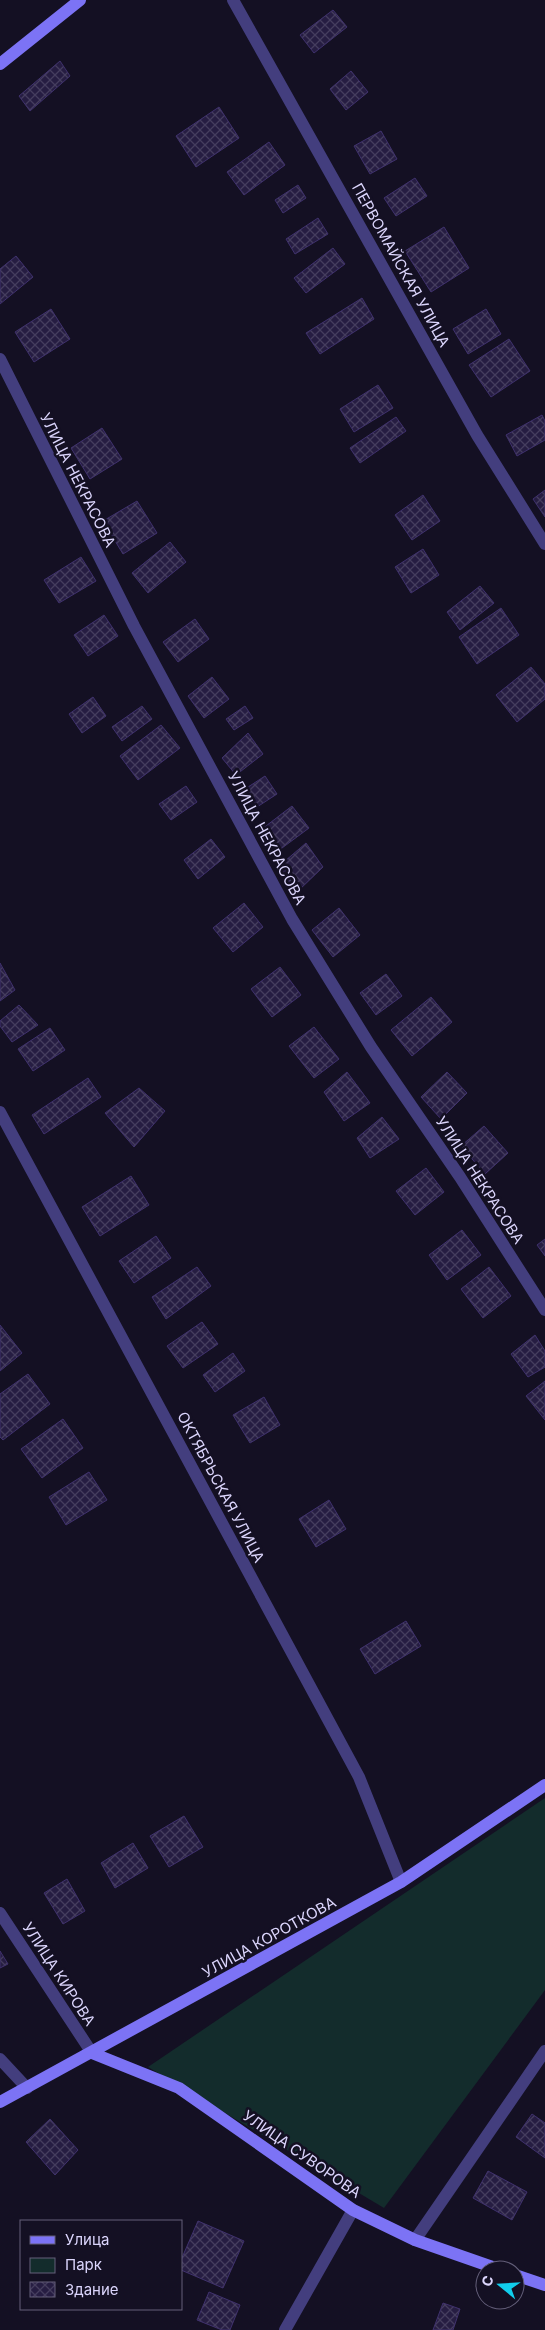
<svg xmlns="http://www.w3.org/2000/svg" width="545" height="2330" font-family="Inter,sans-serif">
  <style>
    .green { fill: #132c2c }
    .building { fill: url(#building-cross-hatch); stroke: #3f316d }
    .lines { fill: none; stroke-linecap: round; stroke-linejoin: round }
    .lane { stroke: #433e7e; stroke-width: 12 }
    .street { stroke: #433e7e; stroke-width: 12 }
    .secondary { stroke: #7c73f5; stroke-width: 12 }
    .labels { text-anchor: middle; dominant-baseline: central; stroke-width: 5; stroke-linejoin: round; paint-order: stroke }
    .street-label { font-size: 15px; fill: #dbd5fc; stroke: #141023 }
  </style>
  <defs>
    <pattern id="building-cross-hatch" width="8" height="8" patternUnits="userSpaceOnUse" patternTransform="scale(1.25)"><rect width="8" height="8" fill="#261d42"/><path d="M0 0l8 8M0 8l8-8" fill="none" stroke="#453d5e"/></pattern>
  </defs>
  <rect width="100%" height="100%" fill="#141023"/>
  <path class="green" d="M 545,1798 L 545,1990 L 384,2208 L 148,2067 Z"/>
  <path class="building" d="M 333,10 L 347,27 L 314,53 L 300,35 Z
    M 60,61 L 70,76 L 30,111 L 19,96 Z
    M 351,71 L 368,92 L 346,110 L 330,89 Z
    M 219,107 L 239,138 L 196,167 L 176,136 Z
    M 381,131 L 397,159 L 370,174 L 354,146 Z
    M 269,142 L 285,165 L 244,195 L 227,172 Z
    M 415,178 L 427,196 L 396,216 L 384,198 Z
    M 298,185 L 306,198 L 283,213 L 275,200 Z
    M 318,218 L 328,234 L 295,254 L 286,239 Z
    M 444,227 L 469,268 L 431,292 L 405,251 Z
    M 333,248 L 345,264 L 306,293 L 294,278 Z
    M 16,256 L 33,277 L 0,304 L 0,269 Z
    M 362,298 L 374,319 L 320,354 L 306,333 Z
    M 51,309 L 70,339 L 34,362 L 15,332 Z
    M 486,309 L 501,334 L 468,354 L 453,329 Z
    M 509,339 L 530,371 L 491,397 L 469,365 Z
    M 378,385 L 393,408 L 354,432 L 340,409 Z
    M 542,415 L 545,421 L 545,440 L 517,456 L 506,435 Z
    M 396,417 L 406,431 L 360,463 L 350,448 Z
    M 102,428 L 122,459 L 90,479 L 71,448 Z
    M 545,490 L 545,517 L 533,499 Z
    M 423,495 L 440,521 L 412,540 L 395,515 Z
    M 137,501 L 157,533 L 123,554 L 103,521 Z
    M 170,542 L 186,562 L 148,593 L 132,573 Z
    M 423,549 L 439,575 L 411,593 L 395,567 Z
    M 81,557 L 96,581 L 59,603 L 44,580 Z
    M 480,586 L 494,603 L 460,630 L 447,612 Z
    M 501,608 L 519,635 L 477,664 L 459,637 Z
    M 104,615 L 118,636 L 88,656 L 74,635 Z
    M 195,619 L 209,639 L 178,662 L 163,642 Z
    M 531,667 L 545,684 L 545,699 L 517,722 L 496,695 Z
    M 212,677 L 229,699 L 204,718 L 188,696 Z
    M 93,697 L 106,716 L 82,733 L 69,714 Z
    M 142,706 L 152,719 L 122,741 L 112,727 Z
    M 245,706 L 253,718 L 234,730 L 226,719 Z
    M 161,725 L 180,748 L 138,780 L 120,756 Z
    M 248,733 L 263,754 L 236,775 L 222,758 Z
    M 265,776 L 277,794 L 257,807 L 245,789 Z
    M 186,786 L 197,802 L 171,820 L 159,804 Z
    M 292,806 L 309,828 L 278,851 L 262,829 Z
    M 211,839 L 225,857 L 198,879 L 184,860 Z
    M 306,843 L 323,867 L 297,892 L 278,867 Z
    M 244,903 L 263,927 L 233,952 L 213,928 Z
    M 339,908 L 360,935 L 333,957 L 312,930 Z
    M 0,963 L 15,990 L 0,1001 Z
    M 280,967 L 301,995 L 272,1017 L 251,989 Z
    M 386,974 L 402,996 L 376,1015 L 360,993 Z
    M 431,997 L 452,1022 L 412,1056 L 391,1030 Z
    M 19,1005 L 38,1025 L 12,1042 L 0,1026 L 0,1021 Z
    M 314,1027 L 339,1059 L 314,1078 L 289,1046 Z
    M 50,1028 L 65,1050 L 33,1071 L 18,1049 Z
    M 347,1072 L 370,1103 L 344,1121 L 324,1092 Z
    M 447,1072 L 467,1093 L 441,1119 L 421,1097 Z
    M 88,1078 L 101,1097 L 44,1134 L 32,1115 Z
    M 139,1088 L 165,1111 L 134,1147 L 105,1113 Z
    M 382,1117 L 399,1139 L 370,1158 L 357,1138 Z
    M 484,1126 L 508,1153 L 485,1174 L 461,1146 Z
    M 426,1168 L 444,1192 L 415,1215 L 396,1191 Z
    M 131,1176 L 149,1205 L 100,1236 L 82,1207 Z
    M 462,1230 L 481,1255 L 447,1280 L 429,1255 Z
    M 156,1236 L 171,1258 L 134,1283 L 119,1261 Z
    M 545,1239 L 545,1256 L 537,1245 Z
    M 197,1267 L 211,1286 L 166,1319 L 152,1297 Z
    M 489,1267 L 511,1296 L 483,1318 L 461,1289 Z
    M 202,1322 L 218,1344 L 183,1368 L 167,1346 Z
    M 0,1325 L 22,1353 L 0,1371 Z
    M 535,1335 L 545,1351 L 545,1367 L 528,1377 L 511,1354 Z
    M 233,1353 L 245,1371 L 215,1392 L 203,1375 Z
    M 28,1374 L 50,1404 L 3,1440 L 0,1437 L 0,1394 Z
    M 545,1381 L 545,1420 L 526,1396 Z
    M 264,1397 L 280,1425 L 250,1443 L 233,1415 Z
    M 63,1419 L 83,1448 L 42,1478 L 21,1449 Z
    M 89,1472 L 107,1500 L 66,1525 L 49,1497 Z
    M 329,1500 L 346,1529 L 316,1547 L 299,1519 Z
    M 406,1621 L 421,1646 L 375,1674 L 360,1649 Z
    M 184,1816 L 203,1847 L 169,1867 L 150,1836 Z
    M 133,1843 L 148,1868 L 115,1888 L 101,1863 Z
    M 67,1879 L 85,1911 L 63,1924 L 44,1893 Z
    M 0,1951 L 8,1964 L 0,1968 Z
    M 532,2114 L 545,2123 L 545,2158 L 516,2137 Z
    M 50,2119 L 78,2150 L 55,2175 L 26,2142 Z
    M 488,2171 L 527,2192 L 512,2220 L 473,2198 Z
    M 198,2221 L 244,2241 L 223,2288 L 181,2270 L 181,2260 Z
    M 209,2292 L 240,2305 L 230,2330 L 222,2330 L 197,2320 Z
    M 443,2303 L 460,2309 L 453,2330 L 433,2330 Z"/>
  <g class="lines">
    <path class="lane" d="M 0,2059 L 27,2088"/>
    <path class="street" d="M 233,0 L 477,435 L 545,544
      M 0,359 L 134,626 L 292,919 L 371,1047 L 460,1177 L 545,1310
      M 0,1112 L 359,1777 L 401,1882
      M 0,1913 L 92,2053
      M 415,2240 L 545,2051
      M 285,2330 L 353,2210"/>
    <path class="secondary" d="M 0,64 L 80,0
      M 92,2053 L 179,2088 L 353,2210 L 415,2240 L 501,2270
      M 0,2102 L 401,1882 L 545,1785
      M 515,2275 L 545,2285"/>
  </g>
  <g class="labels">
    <g class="street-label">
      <text transform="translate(401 265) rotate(61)">ПЕРВОМАЙСКАЯ УЛИЦА</text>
      <text transform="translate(78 480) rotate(63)">УЛИЦА НЕКРАСОВА</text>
      <text transform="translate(267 838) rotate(62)">УЛИЦА НЕКРАСОВА</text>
      <text transform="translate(480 1180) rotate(57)">УЛИЦА НЕКРАСОВА</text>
      <text transform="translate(221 1487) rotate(62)">ОКТЯБРЬСКАЯ УЛИЦА</text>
      <text transform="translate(269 1937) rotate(-29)">УЛИЦА КОРОТКОВА</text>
      <text transform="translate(59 1974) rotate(57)">УЛИЦА КИРОВА</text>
      <text transform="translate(302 2154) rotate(35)">УЛИЦА СУВОРОВА</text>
    </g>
  </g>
  <rect x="20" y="2220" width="162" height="90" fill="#141023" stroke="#645f7a"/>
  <rect x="30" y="2236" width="25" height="8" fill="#7c73f5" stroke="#645f7a"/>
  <text x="65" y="2245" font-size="15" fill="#dbd5fc">Улица</text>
  <rect x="30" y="2258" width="25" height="15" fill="#132c2c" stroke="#645f7a"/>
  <text x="65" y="2270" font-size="15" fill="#dbd5fc">Парк</text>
  <rect x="30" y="2282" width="25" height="15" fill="url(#building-cross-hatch)" stroke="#645f7a"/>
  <text x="65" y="2295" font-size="15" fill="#dbd5fc">Здание</text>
  <g transform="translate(500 2285) rotate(288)"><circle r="24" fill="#141023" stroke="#645f7a"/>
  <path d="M0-4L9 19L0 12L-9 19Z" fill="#11cdec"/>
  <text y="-8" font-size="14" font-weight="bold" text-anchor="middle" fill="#dbd5fc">С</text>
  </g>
</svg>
